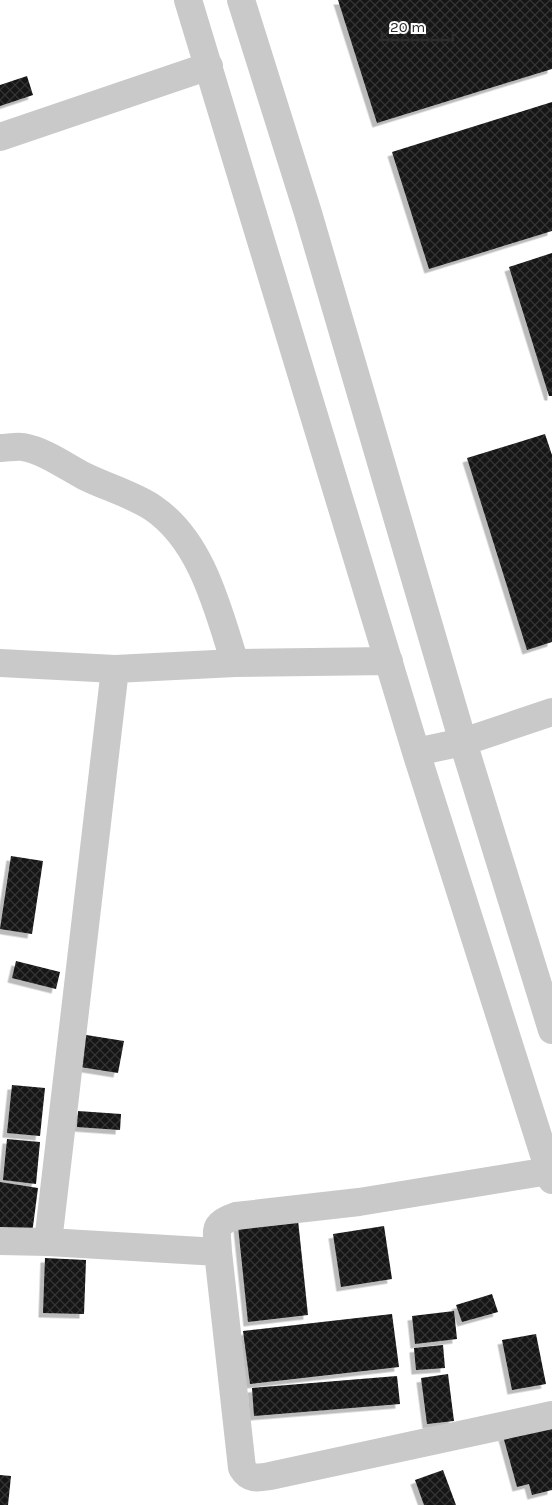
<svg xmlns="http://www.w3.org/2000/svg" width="552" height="1505" font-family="Karla,sans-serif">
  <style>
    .building { fill: url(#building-cross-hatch); filter: url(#shadow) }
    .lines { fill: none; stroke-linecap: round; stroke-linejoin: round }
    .minor { stroke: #c9c9c9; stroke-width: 28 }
  </style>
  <defs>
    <pattern id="building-cross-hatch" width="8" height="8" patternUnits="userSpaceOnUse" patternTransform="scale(1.25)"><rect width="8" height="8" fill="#131313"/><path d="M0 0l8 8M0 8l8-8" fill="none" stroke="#363636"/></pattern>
    <filter id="shadow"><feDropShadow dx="-4.5" dy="4.5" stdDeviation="0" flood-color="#0004"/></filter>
  </defs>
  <rect width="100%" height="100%" fill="#fff"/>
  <path class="building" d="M 338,0 L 552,0 L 552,69 L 377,123 Z
    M 27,76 L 33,95 L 0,106 L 0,85 Z
    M 552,102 L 552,231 L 429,269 L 392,152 Z
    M 552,253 L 552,396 L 549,396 L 509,267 Z
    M 545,434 L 552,455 L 552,642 L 527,650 L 467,458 Z
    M 11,856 L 43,861 L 32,934 L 0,929 Z
    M 16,961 L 60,972 L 56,989 L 12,978 Z
    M 80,1034 L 124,1041 L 118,1073 L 74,1066 Z
    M 12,1085 L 45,1088 L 40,1136 L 7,1133 Z
    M 78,1111 L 121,1114 L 120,1130 L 77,1127 Z
    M 7,1139 L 40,1142 L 36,1184 L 3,1180 Z
    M 0,1182 L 38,1188 L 32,1234 L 0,1230 Z
    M 298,1220 L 308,1315 L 248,1322 L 238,1226 Z
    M 384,1226 L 392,1279 L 341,1287 L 333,1234 Z
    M 45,1258 L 86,1260 L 84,1314 L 43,1313 Z
    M 492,1294 L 498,1312 L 462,1322 L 456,1305 Z
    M 454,1311 L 457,1339 L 415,1344 L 412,1316 Z
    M 392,1314 L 399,1367 L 250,1384 L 243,1331 Z
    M 536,1334 L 546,1384 L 512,1390 L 502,1340 Z
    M 443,1345 L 445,1368 L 416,1370 L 414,1348 Z
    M 448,1374 L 454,1421 L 427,1424 L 421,1378 Z
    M 397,1376 L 400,1404 L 254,1416 L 252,1388 Z
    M 552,1423 L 552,1490 L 532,1495 L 529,1484 L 517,1487 L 503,1436 Z
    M 443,1470 L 456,1505 L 424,1505 L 415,1480 Z
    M 0,1475 L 11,1476 L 8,1505 L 0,1505 Z"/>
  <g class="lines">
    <path class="minor" d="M 188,0 L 416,752 L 552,1180
      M 241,0 L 308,213 L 463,742 L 552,1030
      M 0,137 L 209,66
      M 0,448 C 7,448 16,446 23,447 C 45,451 65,466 84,476 C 106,487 134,495 153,508 C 202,541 218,610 235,663
      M 0,663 L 115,669 L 235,663 L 389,661
      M 416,752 L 463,742 L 552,712
      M 0,1241 L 48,1242 L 218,1252 C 217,1229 212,1224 236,1216 L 359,1202 L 549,1171
      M 48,1242 L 115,669
      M 218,1252 L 242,1468 C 249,1480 258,1478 270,1476 L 552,1415"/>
  </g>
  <path d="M382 32v8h71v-8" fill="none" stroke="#2c2c2c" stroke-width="2.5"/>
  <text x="390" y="32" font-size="15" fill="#2c2c2c" stroke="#ffffff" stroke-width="4" paint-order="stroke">20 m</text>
</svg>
